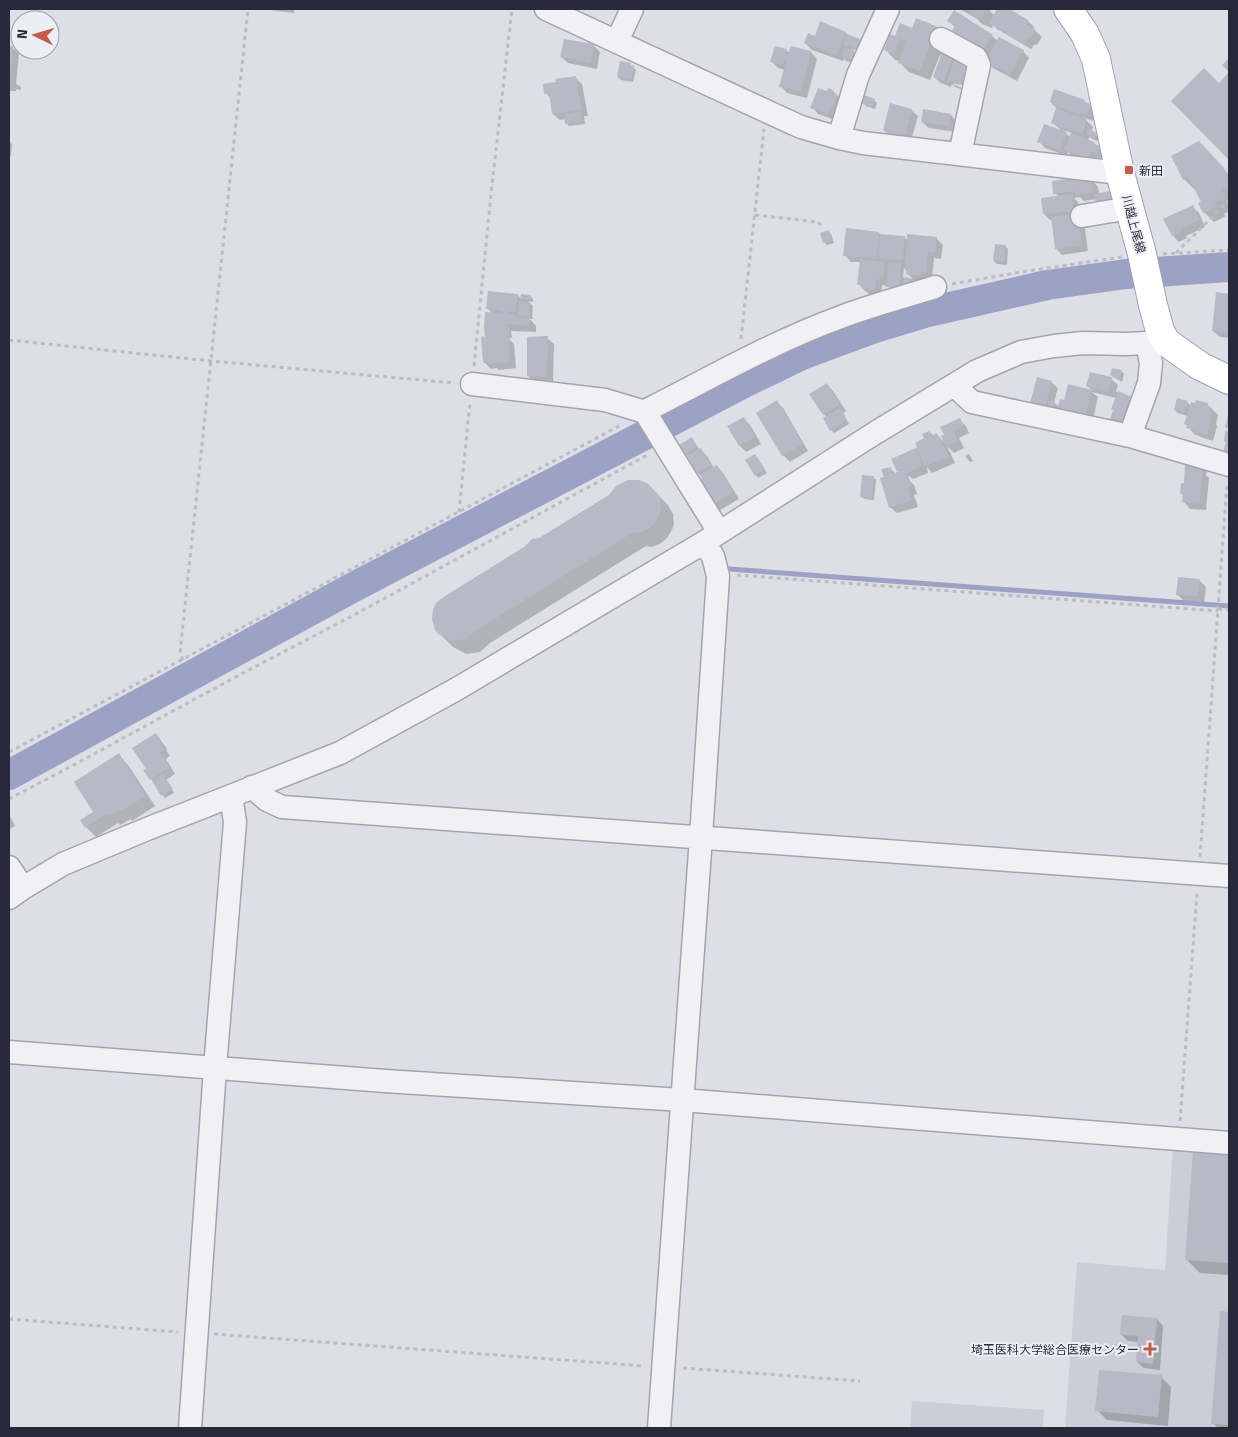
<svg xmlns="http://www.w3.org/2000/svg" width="1238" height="1437" font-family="'Titillium Web','Noto Sans JP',sans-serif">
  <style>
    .built { fill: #cccdd7 }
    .shadow { fill: #0003; fill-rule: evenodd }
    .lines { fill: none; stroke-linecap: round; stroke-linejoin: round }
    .stream { stroke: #9ba2c4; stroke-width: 5 }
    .river { stroke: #9ba2c4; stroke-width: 30 }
    .building { fill: #b8b9c5 }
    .minor-casing { stroke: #a4a4af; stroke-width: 25 }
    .major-casing { stroke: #9ea0b1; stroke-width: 30 }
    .path { stroke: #bcbcc5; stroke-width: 3; stroke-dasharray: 4 4; stroke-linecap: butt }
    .minor { stroke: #f0f0f5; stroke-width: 22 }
    .major { stroke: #fff; stroke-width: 28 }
    .poi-dot { fill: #c35d4b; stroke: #edeef4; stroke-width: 2 }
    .labels { text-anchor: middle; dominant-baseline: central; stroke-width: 4; stroke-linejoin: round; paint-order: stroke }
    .poi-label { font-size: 12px; fill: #28293b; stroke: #edeef4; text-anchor: start }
    .street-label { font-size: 12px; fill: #28293b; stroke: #edeef4 }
  </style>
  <rect width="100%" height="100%" fill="#dedee6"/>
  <path class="built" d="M 1173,1146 L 1229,1150 L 1229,1428 L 1065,1428 L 1077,1262 L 1165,1270 Z
    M 912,1401 L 1044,1410 L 1043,1428 L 910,1428 Z"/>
  <path class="shadow" d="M 261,9 L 294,9 L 294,13 Z
    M 960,9 L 988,9 L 994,15 L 998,9 L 1007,9 L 1028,21 L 1034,27 L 1033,29 L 1042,37 L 1037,45 L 1035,44 L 1031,49 L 997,29 L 993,25 L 992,28 L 982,24 L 977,19 Z
    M 949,21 L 992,36 L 998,41 L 1023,51 L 1029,58 L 1017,81 L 993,68 Z
    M 900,24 L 968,61 L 966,91 L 955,87 L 952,84 L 951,87 L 941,83 L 934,77 L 942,56 L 940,55 L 930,80 L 909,72 L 899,62 L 900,61 L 895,60 L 885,49 L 896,37 ZM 954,82 L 966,86 L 965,89 L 954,85 Z
    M 846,33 L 850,37 L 860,40 L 863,43 L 860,51 L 851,49 L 856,54 L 855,63 L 846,61 L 844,59 L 843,61 L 812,50 L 805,43 L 815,38 Z
    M 565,40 L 594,46 L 600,52 L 597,69 L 568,63 L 561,57 Z
    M 9,47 L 12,47 L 19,54 L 16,84 L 21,87 L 21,90 L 16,89 L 16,91 L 9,91 Z
    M 792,47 L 811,52 L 817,59 L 807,98 L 787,93 L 781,86 L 785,70 L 778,68 L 772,62 L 786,50 L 790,54 Z
    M 630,64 L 636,70 L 633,82 L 621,80 L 618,77 Z
    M 1229,74 L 1229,158 L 1173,101 L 1219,85 Z
    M 576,78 L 582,84 L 588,116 L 584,116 L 585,124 L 569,126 L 567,124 L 566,119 L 560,120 L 553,114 L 551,99 L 546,93 Z
    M 833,91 L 844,102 L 835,120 L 818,114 L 812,107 L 827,93 Z
    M 874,100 L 877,103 L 875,109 L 866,106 L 863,103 Z
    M 1084,101 L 1096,112 L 1093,121 L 1083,117 L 1093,127 L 1091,132 L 1099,137 L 1097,141 L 1089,137 L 1088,141 L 1094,143 L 1106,154 L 1104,160 L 1097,157 L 1094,164 L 1072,156 L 1068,152 L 1067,156 L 1045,148 L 1039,141 L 1062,131 L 1052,122 L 1057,109 L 1051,102 ZM 1063,130 L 1072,133 L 1070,137 Z
    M 911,110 L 918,116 L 911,141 L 894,140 L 884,130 Z
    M 951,115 L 957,122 L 956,132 L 929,128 L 922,122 Z
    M 9,142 L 12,144 L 11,156 L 9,155 Z
    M 1209,153 L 1229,175 L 1229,211 L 1224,214 L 1226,216 L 1214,222 L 1204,212 L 1202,203 L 1195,188 L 1194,189 L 1184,179 Z
    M 1092,180 L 1098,187 L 1099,194 L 1109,192 L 1112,195 L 1115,207 L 1096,199 L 1084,201 L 1080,197 L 1074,198 L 1078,202 L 1080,217 L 1084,221 L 1088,251 L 1062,255 L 1056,248 L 1052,220 L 1050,220 L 1044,214 L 1059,197 L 1055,193 Z
    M 1192,207 L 1199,213 L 1205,227 L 1186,236 L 1187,238 L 1179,242 L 1173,236 Z
    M 828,232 L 831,234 L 834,243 L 827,245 L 824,242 Z
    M 879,233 L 881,235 L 904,237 L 908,241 L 936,238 L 943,245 L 941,259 L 934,258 L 932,279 L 926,282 L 913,280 L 912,289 L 907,288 L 902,284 L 902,287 L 889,286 L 889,288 L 887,286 L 882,285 L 881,296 L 869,294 L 865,291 L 859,284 L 861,262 L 851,262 L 845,255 ZM 904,268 L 908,272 L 908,274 L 913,279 L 903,278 Z
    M 1005,246 L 1008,249 L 1007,265 L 997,264 L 994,261 Z
    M 1217,294 L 1229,295 L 1229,338 L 1220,337 L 1213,331 Z
    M 518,295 L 521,299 L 530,296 L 533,299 L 533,302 L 528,301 L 533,306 L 532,316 L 533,319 L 530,319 L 536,326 L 536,332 L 511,331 L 512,338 L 508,338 L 514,344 L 516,368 L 498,370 L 497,368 L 491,369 L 484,362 L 484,338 L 486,340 L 493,314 L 488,309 Z
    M 547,338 L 554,344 L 553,382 L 535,382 L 528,376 Z
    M 1121,371 L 1124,374 L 1122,382 L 1111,375 Z
    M 1111,379 L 1118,385 L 1116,392 L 1136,400 L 1116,398 L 1092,392 L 1098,397 L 1093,419 L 1037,413 L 1051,382 L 1058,388 L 1054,402 L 1059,407 L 1065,401 L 1069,385 L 1093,391 L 1087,386 Z
    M 827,384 L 833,391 L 846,411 L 843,413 L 849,424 L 834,433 L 831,430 L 827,418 L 824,414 Z
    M 777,402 L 783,408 L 808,451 L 790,462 L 783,455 L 758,413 Z
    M 1187,402 L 1191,406 L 1207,404 L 1218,415 L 1216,424 L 1217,426 L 1213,441 L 1201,437 L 1194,434 L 1186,424 L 1188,416 L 1178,413 L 1175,410 Z
    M 743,418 L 750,425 L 761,444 L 746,452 L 740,446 L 729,427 Z
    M 959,420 L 966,426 L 969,433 L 959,438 L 964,448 L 954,453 L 947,446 L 955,463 L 932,473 L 927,467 L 928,473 L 913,479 L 908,475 L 910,481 L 914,485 L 917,494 L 914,495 L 918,507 L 897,513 L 890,507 L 885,478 L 890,468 L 896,474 L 900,473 L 893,459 L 918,448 L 936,434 L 947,445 L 943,436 Z
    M 692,439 L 700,450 L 701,450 L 707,456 L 714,468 L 717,466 L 723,473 L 739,499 L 720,510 L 713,504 L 703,478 L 698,473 L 688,456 L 685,454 Z
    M 969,454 L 973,461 L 970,462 L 965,456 Z
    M 755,455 L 767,473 L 758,478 L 756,475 Z
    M 1200,464 L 1207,471 L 1206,475 L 1209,478 L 1206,510 L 1190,509 L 1184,502 L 1184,496 L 1181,493 L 1185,484 Z
    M 873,477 L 876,480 L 874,500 L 864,499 L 861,496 Z
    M 654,491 L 668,505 L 673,514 L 674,524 L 672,530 L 667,538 L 660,544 L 651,547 L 646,546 L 490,643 L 480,652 L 466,654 L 453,647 L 439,633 L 539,540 Z
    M 1199,580 L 1206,587 L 1204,602 L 1184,601 L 1177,594 Z
    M 156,734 L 167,749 L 166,750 L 170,756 L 166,759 L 175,774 L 166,780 L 174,793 L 165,798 L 151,779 L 148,769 Z
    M 118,755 L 128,765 L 155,806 L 132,821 L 131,819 L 120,825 L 118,823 L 96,837 L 86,827 L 94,812 Z
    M 9,814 L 15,826 L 10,829 L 9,828 Z
    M 1195,1153 L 1229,1155 L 1229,1275 L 1200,1273 L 1187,1260 Z
    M 1221,1312 L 1229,1313 L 1229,1428 L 1218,1428 L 1213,1423 Z
    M 1157,1319 L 1163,1326 L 1160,1370 L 1144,1368 L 1137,1362 L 1139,1342 L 1128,1341 L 1121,1334 Z
    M 1161,1377 L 1171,1387 L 1168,1426 L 1107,1420 L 1097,1410 Z"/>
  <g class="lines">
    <path class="stream" d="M 729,569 L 1229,606"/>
    <path class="river" d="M 9,775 L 350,589 L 744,383 L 802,355 L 872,329 L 928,312 L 1047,285 L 1126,274 L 1229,267"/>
  </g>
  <path class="building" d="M 965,9 L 986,9 L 982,19 L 970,14 L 971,11 Z
    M 997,9 L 1010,9 L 1028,20 L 1026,24 L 1036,30 L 1030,39 L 1028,38 L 1025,44 L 989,23 Z
    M 954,10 L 993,35 L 981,53 L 950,34 L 955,26 L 947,21 Z
    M 916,18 L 941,28 L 939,35 L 934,33 L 920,71 L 898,63 L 906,41 L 900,39 L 894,54 L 884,50 L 890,34 L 895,36 L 900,23 L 912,28 Z
    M 820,21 L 846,32 L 837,56 L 804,43 L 808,33 L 815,36 Z
    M 847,34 L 860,39 L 857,49 L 843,45 Z
    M 999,37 L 1024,50 L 1010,75 L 985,62 Z
    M 564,39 L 594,44 L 591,63 L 560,57 Z
    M 9,46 L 13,46 L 10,77 L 9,77 Z
    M 775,46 L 787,49 L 786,54 L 788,54 L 791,46 L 811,51 L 801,92 L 779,87 L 786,61 L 784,60 L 783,65 L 770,62 Z
    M 843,48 L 854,50 L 852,60 L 842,59 Z
    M 943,50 L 954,54 L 944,81 L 933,77 Z
    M 956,56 L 973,64 L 966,82 L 962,80 L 959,85 L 947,81 Z
    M 1229,58 L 1229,91 L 1228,93 L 1229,94 L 1229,160 L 1171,101 L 1204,68 L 1219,83 L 1229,72 L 1222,65 Z
    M 620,61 L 631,63 L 630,65 L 634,66 L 631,80 L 617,77 Z
    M 576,76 L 582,110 L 552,114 L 549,93 L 544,94 L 543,84 L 556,82 L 555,79 Z
    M 818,88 L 827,91 L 828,88 L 833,90 L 832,93 L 838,95 L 834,106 L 832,105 L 828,114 L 810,108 Z
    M 1054,89 L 1085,100 L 1084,102 L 1091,104 L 1087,115 L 1080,113 L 1080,115 L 1052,105 L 1053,103 L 1050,102 Z
    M 864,95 L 875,99 L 872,107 L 861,103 Z
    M 890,103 L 912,109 L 905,135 L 901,134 L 901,137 L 886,134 L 887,131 L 883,130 Z
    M 1056,108 L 1087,119 L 1082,134 L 1051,123 Z
    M 923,109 L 951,114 L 949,126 L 921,122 Z
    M 581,111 L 583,121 L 565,124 L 564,114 Z
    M 1044,124 L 1067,132 L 1060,150 L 1037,142 Z
    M 1088,129 L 1097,133 L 1094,139 L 1086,135 Z
    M 1071,133 L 1094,142 L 1094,144 L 1100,146 L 1097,154 L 1090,151 L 1088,159 L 1064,150 Z
    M 1199,141 L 1224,168 L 1229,180 L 1229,187 L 1222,190 L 1226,198 L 1215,203 L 1217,206 L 1203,213 L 1198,203 L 1201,202 L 1188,177 L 1183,180 L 1171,156 Z
    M 1084,177 L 1092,179 L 1094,192 L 1076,195 L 1075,191 L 1053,194 L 1052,181 Z
    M 1110,191 L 1112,204 L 1097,207 L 1094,194 Z
    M 1072,194 L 1074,211 L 1043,214 L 1041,198 Z
    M 1193,205 L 1200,220 L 1180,229 L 1181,232 L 1172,236 L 1163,219 Z
    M 1078,213 L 1082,245 L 1055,249 L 1051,217 Z
    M 846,228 L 879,232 L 877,259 L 843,256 Z
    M 829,230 L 831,240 L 823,243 L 820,233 Z
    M 880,234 L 905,236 L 903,260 L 878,258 Z
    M 907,234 L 937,237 L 935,253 L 928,252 L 926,273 L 920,272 L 920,276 L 906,274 L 907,271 L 905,271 Z
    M 995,244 L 1006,245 L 1004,262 L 993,261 Z
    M 860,259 L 885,262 L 883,278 L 881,277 L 880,280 L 876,279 L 875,290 L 861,288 L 862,285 L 857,285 Z
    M 889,262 L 901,264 L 899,288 L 886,287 Z
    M 903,277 L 910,278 L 909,286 L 903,286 Z
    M 488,291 L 518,294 L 516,312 L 509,311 L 509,314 L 517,315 L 517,317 L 530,318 L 529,326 L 509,324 L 500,325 L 509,325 L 510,362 L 490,364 L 490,362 L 483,363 L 481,337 L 484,336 L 484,338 L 503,337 L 485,338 L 484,327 L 485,312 L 501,313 L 502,311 L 486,309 Z
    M 1216,292 L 1229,294 L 1229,333 L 1212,331 Z
    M 521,294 L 531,295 L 531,300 L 520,299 Z
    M 519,301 L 530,302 L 529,313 L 531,313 L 530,317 L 518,316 Z
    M 548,336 L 547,376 L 527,376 L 527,337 Z
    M 1112,368 L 1122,370 L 1119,380 L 1110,375 Z
    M 1090,372 L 1112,377 L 1108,392 L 1086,386 Z
    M 1037,377 L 1052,381 L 1044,411 L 1029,407 Z
    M 827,383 L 840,404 L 823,415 L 809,394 Z
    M 1068,384 L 1092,390 L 1086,414 L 1082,413 L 1081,419 L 1056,413 L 1060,399 L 1064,400 Z
    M 1118,391 L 1137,399 L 1124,431 L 1108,425 L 1113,410 L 1111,409 Z
    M 1177,398 L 1188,401 L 1184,413 L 1174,410 Z
    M 777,400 L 803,444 L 782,456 L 756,413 Z
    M 1049,400 L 1055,401 L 1052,413 L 1046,412 Z
    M 1196,400 L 1208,403 L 1207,406 L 1212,408 L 1209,417 L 1211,418 L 1207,435 L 1193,431 L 1193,430 L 1186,428 L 1187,425 L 1184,424 L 1191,402 L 1195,403 Z
    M 840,408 L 847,420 L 830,431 L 823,418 Z
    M 1229,412 L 1229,429 L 1225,427 Z
    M 744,417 L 755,437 L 739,446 L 727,426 Z
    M 960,418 L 964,426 L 953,431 L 958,441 L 946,447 L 941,436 L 944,435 L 940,427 Z
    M 929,431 L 933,435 L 937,433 L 949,456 L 925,467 L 915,443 L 924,438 L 922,434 Z
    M 1225,431 L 1229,432 L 1229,457 L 1222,455 L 1226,442 L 1224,442 Z
    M 692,437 L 697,447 L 684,455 L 679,445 Z
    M 701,448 L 711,465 L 697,473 L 687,456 Z
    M 916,448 L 921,460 L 920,460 L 922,466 L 905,474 L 902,465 L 903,469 L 897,472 L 891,459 Z
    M 755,454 L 765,469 L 755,476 L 745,460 Z
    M 1201,463 L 1200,470 L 1203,471 L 1200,504 L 1182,502 L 1183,494 L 1180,493 L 1181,483 L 1184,483 L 1185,464 Z
    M 717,465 L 733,492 L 712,505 L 698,480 L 702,478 L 700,475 Z
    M 891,467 L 892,474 L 903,470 L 906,478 L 908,477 L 911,487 L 908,488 L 912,500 L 889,508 L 880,478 L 884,477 L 881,469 Z
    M 862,475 L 874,476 L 872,498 L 860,497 Z
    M 628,480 L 639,480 L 647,483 L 658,494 L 660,499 L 661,510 L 657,520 L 650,528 L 642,532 L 632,533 L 477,630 L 466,639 L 452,641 L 438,634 L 435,630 L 432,619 L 433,609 L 437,602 L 445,596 L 524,547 L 532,539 L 539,538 L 609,495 L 616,486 Z
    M 1178,577 L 1200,579 L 1198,596 L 1176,595 Z
    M 156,733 L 162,742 L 160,743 L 164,749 L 160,752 L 170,767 L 150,780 L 143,770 L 146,769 L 132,748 Z
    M 119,753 L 146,796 L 121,811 L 120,809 L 109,816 L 108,813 L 85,828 L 80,820 L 93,812 L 74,782 Z
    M 163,774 L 173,789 L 161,796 L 152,781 Z
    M 1193,1151 L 1229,1154 L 1229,1263 L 1185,1260 Z
    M 1220,1311 L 1229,1312 L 1229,1425 L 1211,1424 Z
    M 1122,1315 L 1157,1318 L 1153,1364 L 1136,1362 L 1138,1336 L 1120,1335 Z
    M 1099,1370 L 1162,1375 L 1158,1417 L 1095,1411 Z"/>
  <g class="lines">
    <g class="minor-casing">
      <path id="minor" d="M 546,9 L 766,111 L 801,127 L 839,138 L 863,143 L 1120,173
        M 941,39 L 976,58 L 979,65 L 960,154
        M 617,41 L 632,9
        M 839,138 L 858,75 L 888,9
        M 1082,216 L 1130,208
        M 1147,344 L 1151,363 L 1149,383 L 1130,436 L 1229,465
        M 472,384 L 605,400 L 645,412 L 719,532
        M 954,385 L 972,402 L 1130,436
        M 645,412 L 649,409 C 712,377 775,341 841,317 C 872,305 904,297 935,287
        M 252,787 L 267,800 L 282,807 L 1229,876
        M 9,867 L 23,888
        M 9,898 L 23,888 L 63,864 L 147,829 L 340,753 L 455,690 L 703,543 L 875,433 L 977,371 L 1021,352 L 1054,346 L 1083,343 L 1126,344 L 1166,342
        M 9,1052 L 385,1081 L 682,1100 L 1229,1143
        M 190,1428 L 215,1068 L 235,822 L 231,796
        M 659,1428 L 701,837 L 718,576 L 713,556 L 703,543"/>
    </g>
    <g class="major-casing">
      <path id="major" d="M 1068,9 L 1085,34 L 1096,59 L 1120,173 L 1142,254 L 1153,305 L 1160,331 L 1166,342 L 1200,366 L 1229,380"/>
    </g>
    <path class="path" d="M 755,215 L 818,222 L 822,226
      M 1176,253 L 1229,200
      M 1163,254 L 1229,250
      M 952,284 L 1027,271 L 1122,257
      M 741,339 L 764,129
      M 9,340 L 211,361 L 454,383
      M 474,366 L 491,194 L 512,9
      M 459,512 L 470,402
      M 737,575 L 1218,611
      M 1218,609 L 1229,610
      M 183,660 L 180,653 L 248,9
      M 9,752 L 621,425
      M 9,799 L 70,767 L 243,673 L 356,614 L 649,454
      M 1200,857 L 1227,484
      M 1180,1121 L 1197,893
      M 9,1319 L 178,1332
      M 214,1334 L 644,1366
      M 683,1368 L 860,1381"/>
    <use href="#minor" class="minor"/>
    <use href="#major" class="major"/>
  </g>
  <g class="poi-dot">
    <rect x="1124" y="165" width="10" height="10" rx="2.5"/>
    <path d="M1147.5 1341.5h5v5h5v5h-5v5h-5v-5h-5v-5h5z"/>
  </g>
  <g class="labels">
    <g class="poi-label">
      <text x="1139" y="170">新田</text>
      <text x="1139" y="1349" text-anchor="end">埼玉医科大学総合医療センター</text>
    </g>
    <g class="street-label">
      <text transform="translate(1134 224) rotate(75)">川越上尾線</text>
    </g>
  </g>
  <rect width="1238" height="1437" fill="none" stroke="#28293b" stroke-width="20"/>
  <g transform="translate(35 35) rotate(275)"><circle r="24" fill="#edeef4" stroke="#9e9faa"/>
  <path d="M0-4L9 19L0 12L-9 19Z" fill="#c35d4b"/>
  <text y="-8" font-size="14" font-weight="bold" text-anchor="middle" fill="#28293b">N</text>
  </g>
</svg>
